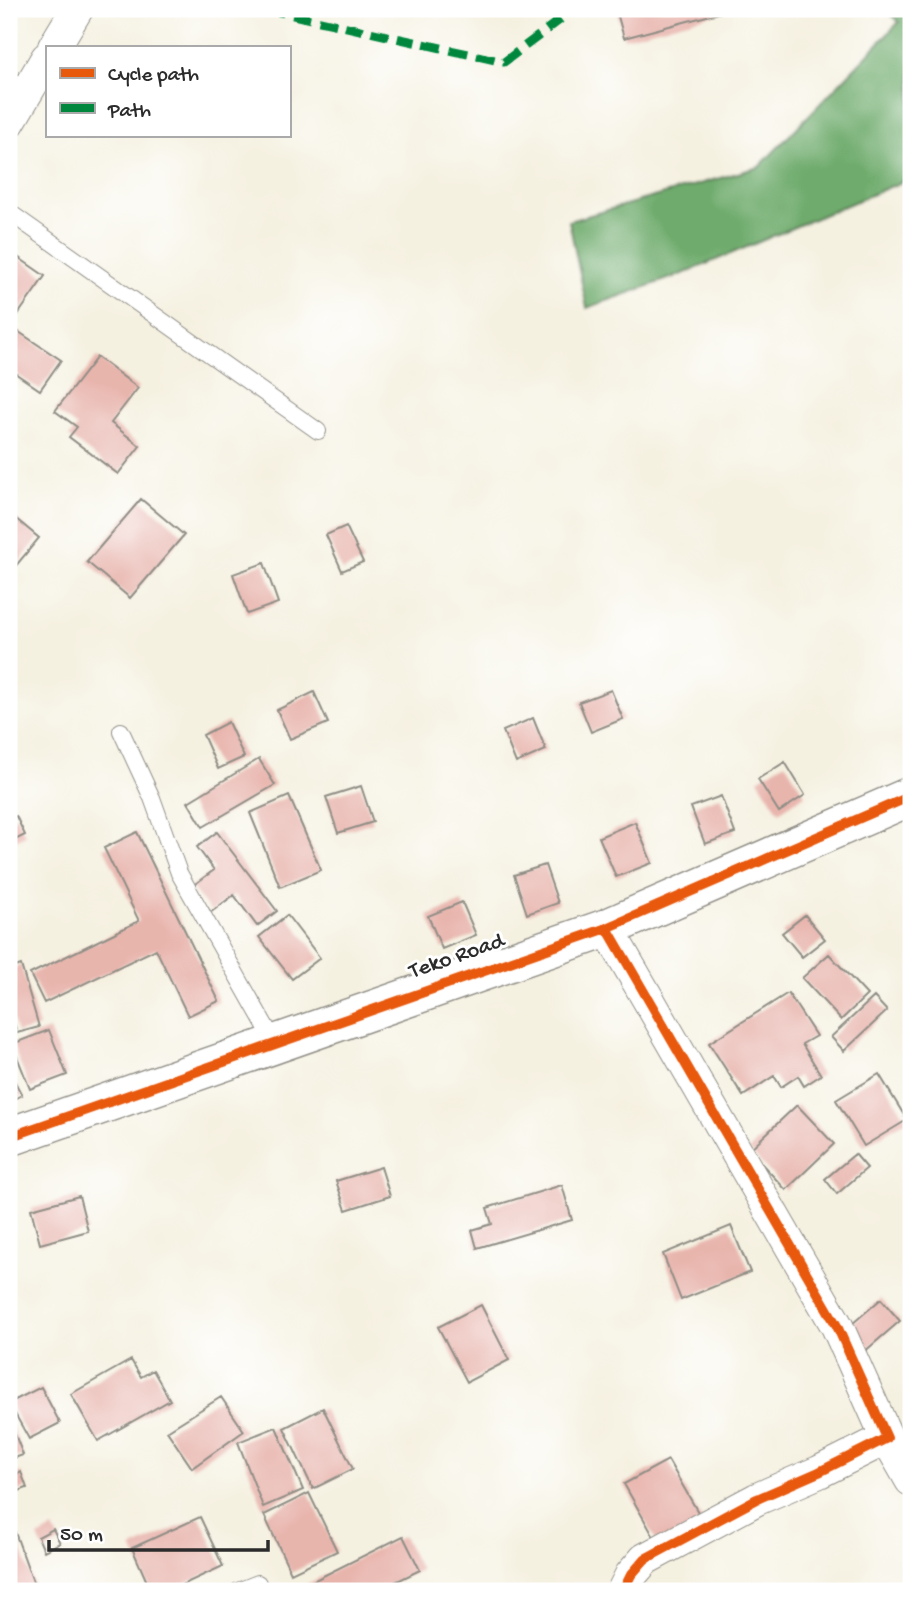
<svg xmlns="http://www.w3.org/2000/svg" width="920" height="1600" font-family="'Gochi Hand',sans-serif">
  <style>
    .forest { fill: #6eab6c; stroke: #4c6b4c; stroke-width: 2 }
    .building { fill: #e8b5ad }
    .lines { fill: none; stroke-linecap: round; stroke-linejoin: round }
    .lane-casing { stroke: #908e86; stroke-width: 18 }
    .street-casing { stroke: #908e86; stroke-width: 34 }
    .secondary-casing { stroke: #908e86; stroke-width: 41 }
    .lane { stroke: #fff; stroke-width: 16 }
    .street { stroke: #fff; stroke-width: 32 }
    .secondary { stroke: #fff; stroke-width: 38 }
    .quiet { stroke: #00873e; stroke-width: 9; stroke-dasharray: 18 9; stroke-linecap: butt }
    .cycleway-casing { stroke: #fff; stroke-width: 15 }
    .cycleway { stroke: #e8590c; stroke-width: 10 }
    .labels { text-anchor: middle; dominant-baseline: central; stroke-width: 6; stroke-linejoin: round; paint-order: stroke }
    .street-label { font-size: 23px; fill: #2b2b2b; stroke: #fff }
  </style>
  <rect width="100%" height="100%" fill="#fff"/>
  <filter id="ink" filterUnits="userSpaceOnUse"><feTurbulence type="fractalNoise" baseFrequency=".0143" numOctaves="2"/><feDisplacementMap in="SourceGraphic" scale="14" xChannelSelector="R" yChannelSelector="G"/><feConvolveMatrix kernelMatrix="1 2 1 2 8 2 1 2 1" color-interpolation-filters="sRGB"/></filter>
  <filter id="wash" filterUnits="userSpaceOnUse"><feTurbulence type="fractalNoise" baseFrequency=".00686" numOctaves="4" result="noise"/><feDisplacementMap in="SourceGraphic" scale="28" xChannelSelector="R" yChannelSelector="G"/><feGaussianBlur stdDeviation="1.57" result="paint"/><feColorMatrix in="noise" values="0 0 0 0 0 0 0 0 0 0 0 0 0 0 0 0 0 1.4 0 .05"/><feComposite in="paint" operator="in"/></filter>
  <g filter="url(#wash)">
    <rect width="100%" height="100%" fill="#f5f1e1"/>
    <path class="forest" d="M 885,9 L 911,9 L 911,178 L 685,273 L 587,308 L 569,221 L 759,167 L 899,22 Z"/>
    <g id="blocks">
      <path class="building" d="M 616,9 L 721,9 L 722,12 L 624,38 Z
        M 9,251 L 45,276 L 10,326 L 61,360 L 40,390 L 9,369 Z
        M 97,357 L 138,388 L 111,423 L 140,446 L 118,474 L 69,437 L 77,427 L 55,411 Z
        M 141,499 L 184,535 L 130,598 L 87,562 Z
        M 9,513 L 39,538 L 9,574 Z
        M 346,526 L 363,562 L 342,571 L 326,535 Z
        M 264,563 L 278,603 L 247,614 L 233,574 Z
        M 611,690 L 623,719 L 591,732 L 579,702 Z
        M 314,692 L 328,723 L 290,739 L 277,710 Z
        M 533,718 L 546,750 L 516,763 L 503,731 Z
        M 228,722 L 244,757 L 218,769 L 203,735 Z
        M 259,759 L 275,785 L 203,827 L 188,802 Z
        M 785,762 L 805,795 L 779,812 L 758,779 Z
        M 361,786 L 373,822 L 338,833 L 326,797 Z
        M 289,796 L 321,870 L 280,887 L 250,813 Z
        M 721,796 L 735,833 L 705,844 L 691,807 Z
        M 16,816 L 25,835 L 9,843 L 9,819 Z
        M 635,822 L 652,863 L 616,877 L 599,837 Z
        M 137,832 L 219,1001 L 188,1016 L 156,949 L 44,1003 L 30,974 L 139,921 L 104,848 Z
        M 217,832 L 277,911 L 257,926 L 234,895 L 211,912 L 191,887 L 214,870 L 197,847 Z
        M 545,865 L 558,903 L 527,914 L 514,875 Z
        M 462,902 L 476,935 L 442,949 L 428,916 Z
        M 287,915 L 320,958 L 292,979 L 259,937 Z
        M 805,915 L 825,939 L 802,957 L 782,933 Z
        M 829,954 L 867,995 L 841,1020 L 802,978 Z
        M 21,965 L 39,1027 L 17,1033 L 9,1004 L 9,969 Z
        M 788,993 L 816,1036 L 802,1044 L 821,1075 L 804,1086 L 798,1076 L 781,1087 L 774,1076 L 743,1096 L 709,1043 Z
        M 874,997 L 887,1011 L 844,1051 L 831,1037 Z
        M 49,1030 L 67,1075 L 30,1089 L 12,1044 Z
        M 9,1071 L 22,1095 L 9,1102 Z
        M 879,1074 L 907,1120 L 864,1146 L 836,1100 Z
        M 797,1105 L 834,1144 L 786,1190 L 749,1150 Z
        M 855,1154 L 867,1168 L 837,1194 L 825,1179 Z
        M 381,1167 L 390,1196 L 346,1210 L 336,1181 Z
        M 562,1185 L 572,1220 L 477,1248 L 472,1230 L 492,1224 L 487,1208 Z
        M 79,1196 L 88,1231 L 40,1244 L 31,1209 Z
        M 731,1226 L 750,1272 L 681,1300 L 663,1254 Z
        M 881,1299 L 900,1321 L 864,1352 L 845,1330 Z
        M 481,1305 L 509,1360 L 467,1382 L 438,1327 Z
        M 131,1360 L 141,1377 L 153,1370 L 170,1400 L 98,1441 L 71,1394 Z
        M 41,1387 L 60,1423 L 29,1439 L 9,1403 Z
        M 221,1397 L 244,1431 L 192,1468 L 167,1431 Z
        M 323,1408 L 353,1469 L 313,1489 L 284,1428 Z
        M 9,1419 L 23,1455 L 9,1460 Z
        M 276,1427 L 303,1490 L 263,1507 L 238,1442 Z
        M 668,1460 L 703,1521 L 659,1546 L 624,1484 Z
        M 21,1472 L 27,1488 L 11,1494 L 9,1477 Z
        M 309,1493 L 337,1551 L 291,1573 L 264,1515 Z
        M 9,1516 L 36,1590 L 34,1591 L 9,1591 Z
        M 200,1517 L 223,1566 L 169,1591 L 151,1591 L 132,1548 Z
        M 53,1529 L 60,1543 L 44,1551 L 38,1537 Z
        M 403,1536 L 420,1570 L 377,1591 L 293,1591 Z"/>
    </g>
  </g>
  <g filter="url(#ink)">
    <use href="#blocks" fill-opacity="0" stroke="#908e86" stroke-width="2"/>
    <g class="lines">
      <g class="lane-casing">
        <path id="lane" d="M 9,212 L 318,431
          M 121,731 L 152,798 L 179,873 L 275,1043
          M 238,1591 L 258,1583"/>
      </g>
      <g class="street-casing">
        <path id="street" d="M 54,47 L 77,9
          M 9,122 L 47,58
          M 607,928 L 837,1326 L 887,1438 L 819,1472 L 757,1499 L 645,1559 L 631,1575 L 623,1591
          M 887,1438 L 911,1480"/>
      </g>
      <g class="secondary-casing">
        <path id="secondary" d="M 9,1137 L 607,928 L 911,796"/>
      </g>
      <use href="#lane" class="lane"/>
      <use href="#street" class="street"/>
      <use href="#secondary" class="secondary"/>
      <path class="quiet" d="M 266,9 L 504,62 L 574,9"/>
      <g class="cycleway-casing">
        <path id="cycleway" d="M 607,928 L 837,1326 L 887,1438 L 819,1472 L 757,1499 L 645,1559 L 631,1575 L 623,1591
          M 9,1137 L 607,928 L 911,796"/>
      </g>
      <use href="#cycleway" class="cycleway"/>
    </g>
  </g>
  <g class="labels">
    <g class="street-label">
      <text transform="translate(457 957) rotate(-19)">Teko Road</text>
    </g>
  </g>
  <rect width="920" height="1600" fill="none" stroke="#fff" stroke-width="35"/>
  <rect x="46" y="46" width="245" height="91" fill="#ffffff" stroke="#aaaaaa" stroke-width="2"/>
  <rect x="60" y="68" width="35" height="10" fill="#e8590c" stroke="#aaaaaa" stroke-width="2"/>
  <text x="108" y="80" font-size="21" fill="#2b2b2b">Cycle path</text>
  <rect x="60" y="103" width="35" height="10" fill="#00873e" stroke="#aaaaaa" stroke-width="2"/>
  <text x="108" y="116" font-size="21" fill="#2b2b2b">Path</text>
  <path d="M49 1540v10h219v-10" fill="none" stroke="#2b2b2b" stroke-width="3.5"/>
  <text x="60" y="1540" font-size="21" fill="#2b2b2b" stroke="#ffffff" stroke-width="5" paint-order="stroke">50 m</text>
</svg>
